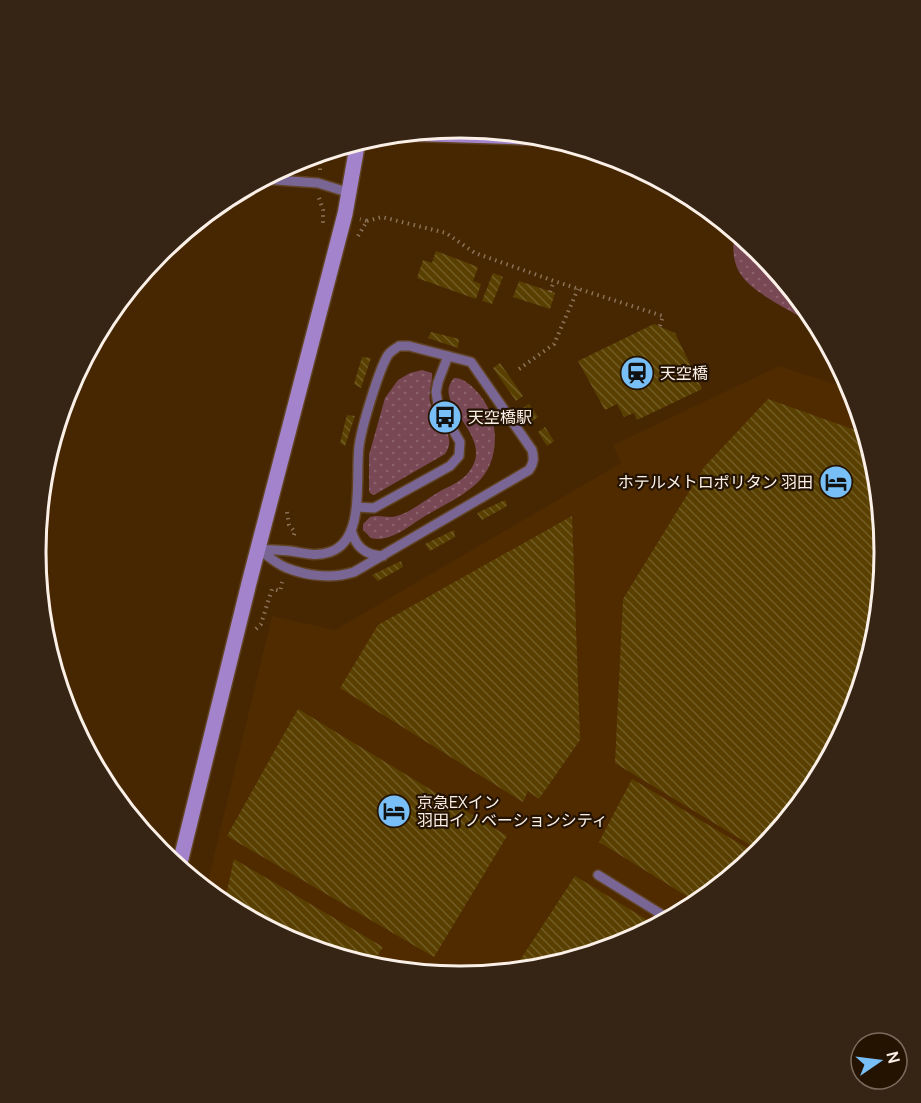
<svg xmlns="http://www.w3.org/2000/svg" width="921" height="1103" font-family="Manrope,'Noto Sans JP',sans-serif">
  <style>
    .built { fill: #502b00 }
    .green { fill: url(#green-dots) }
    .building { fill: url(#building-back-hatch) }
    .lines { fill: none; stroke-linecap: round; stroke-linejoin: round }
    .lane-casing { stroke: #604322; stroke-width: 12 }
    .secondary-casing { stroke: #604322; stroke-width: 18 }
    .path { stroke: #8a7257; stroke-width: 4; stroke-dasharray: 1.5 4.5; stroke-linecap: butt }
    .lane { stroke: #7a6694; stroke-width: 9 }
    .secondary { stroke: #a384cc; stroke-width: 15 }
    .labels { text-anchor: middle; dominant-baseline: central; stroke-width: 4.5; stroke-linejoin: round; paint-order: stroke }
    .poi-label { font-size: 16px; fill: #fbf0e7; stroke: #251302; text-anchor: start }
    .rim { fill: none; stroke: #fbf0e7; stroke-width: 3 }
  </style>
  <defs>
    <pattern id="green-dots" width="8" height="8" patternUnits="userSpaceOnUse" patternTransform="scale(1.5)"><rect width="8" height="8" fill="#784854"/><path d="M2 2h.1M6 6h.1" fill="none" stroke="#8c636d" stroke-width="1.8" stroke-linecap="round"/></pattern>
    <pattern id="building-back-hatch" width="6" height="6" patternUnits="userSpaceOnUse" patternTransform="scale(1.5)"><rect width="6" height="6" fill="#594000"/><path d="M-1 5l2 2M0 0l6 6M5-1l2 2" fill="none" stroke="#725c25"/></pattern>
  </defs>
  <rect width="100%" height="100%" fill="#472702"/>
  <path class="built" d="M 779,366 L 853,390 L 877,469 L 885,552 L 877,635 L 853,714 L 813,788 L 760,852 L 696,905 L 623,944 L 543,968 L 460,976 L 377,968 L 298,944 L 224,904 L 206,889 L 272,616 L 335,630 L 621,463 L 613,445 Z"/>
  <path class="green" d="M 735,231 L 761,252 L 814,316 L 818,324 C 803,319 790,311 776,303 C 744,283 728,271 735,231 Z
    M 422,370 L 432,373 C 433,382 428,391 430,401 C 435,420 459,434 445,454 L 374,495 L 371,494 L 369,491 L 369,455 L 385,398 L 398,380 L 410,373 Z
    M 454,378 C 464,377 474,388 480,395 C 500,420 501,462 476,484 C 462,497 442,506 425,516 C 409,526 390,543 371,538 L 363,530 L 363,524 L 370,517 C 379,514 388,519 397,516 C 411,512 425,500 437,493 C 447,487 461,482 468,473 C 499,436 429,405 454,378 Z"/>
  <path class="building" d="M 436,251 L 478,267 L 473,281 L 481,284 L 476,299 L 417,278 L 423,260 L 432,263 Z
    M 493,273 L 503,277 L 492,304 L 482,301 Z
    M 519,281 L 555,293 L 550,309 L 513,297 Z
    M 654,324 L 675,333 L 702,389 L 637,420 L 634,413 L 624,417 L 617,404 L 605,410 L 578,361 Z
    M 431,332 L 459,339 L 458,348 L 428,338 Z
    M 362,357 L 371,358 L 361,388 L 354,384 Z
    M 500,363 L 523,396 L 516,401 L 493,368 Z
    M 768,399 L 866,434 L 877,469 L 885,552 L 877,635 L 855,707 L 805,786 L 757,849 L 615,763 L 623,599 L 705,466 Z
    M 529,404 L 538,417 L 531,422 L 521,409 Z
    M 347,415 L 355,416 L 345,446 L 340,443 Z
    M 545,427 L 554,441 L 547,446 L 538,432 Z
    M 505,500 L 507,506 L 482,520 L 477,513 Z
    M 572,516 L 580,740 L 539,799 L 528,791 L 523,802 L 340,688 L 378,625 Z
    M 454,530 L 455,537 L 430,551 L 425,544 Z
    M 401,561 L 403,567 L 378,581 L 372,575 Z
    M 298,709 L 507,836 L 434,957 L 227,836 Z
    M 632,779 L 750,850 L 745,858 L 750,860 L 698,903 L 599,842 Z
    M 234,859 L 383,947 L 371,966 L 298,944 L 224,904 Z
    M 575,876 L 657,926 L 623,944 L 543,968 L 513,971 Z"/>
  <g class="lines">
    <g class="lane-casing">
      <path id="lane" d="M 262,179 L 318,183 L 350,193
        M 399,346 L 409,346 L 471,362 L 532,450 C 534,458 534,463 529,470 L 354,572 C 333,579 307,576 287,568 C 276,564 267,555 258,549 C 268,550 279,550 290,551 C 304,553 315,557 330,552 C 366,540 355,477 359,447 C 361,429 379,369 388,355 C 391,351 395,349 399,346 Z
        M 357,507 L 374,508 L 450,466 L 459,456 L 460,442 L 438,404 L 436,392 L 438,382 L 448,356
        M 351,530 C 356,547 365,555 383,556
        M 598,875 L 669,919"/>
    </g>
    <g class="secondary-casing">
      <path id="secondary" d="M 400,133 L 553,138
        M 179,867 L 249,583 L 345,214 L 358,141"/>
    </g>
    <path class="path" d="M 320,170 L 320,153
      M 319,198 L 323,210 L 323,225
      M 367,221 L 382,217 L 446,233 L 475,253 L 554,281 L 663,316 L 660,326
      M 358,236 L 367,221 L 360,219
      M 550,292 L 554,281
      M 519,369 L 554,344 L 578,289
      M 287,512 L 289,525 L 295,532 L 293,537
      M 256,629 L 261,624 L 272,589 L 280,591 L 282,582"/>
    <use href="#lane" class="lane"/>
    <use href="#secondary" class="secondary"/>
  </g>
  <defs>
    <g id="station-disc" transform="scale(1.725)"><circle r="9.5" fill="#78bff7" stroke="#251302"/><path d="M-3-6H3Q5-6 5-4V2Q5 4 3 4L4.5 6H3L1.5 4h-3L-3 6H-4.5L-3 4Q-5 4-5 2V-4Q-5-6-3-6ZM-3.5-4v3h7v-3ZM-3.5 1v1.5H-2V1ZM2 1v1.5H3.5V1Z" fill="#111"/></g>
    <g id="bus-disc" transform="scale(1.725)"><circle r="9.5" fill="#78bff7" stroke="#251302"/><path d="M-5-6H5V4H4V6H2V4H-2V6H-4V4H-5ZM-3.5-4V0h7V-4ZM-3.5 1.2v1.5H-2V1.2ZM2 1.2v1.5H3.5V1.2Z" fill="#111"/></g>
    <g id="hotel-disc" transform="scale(1.725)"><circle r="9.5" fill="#78bff7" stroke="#251302"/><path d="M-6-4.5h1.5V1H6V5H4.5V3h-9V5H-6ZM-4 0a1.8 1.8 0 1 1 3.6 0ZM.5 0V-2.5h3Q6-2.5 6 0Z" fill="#111"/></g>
  </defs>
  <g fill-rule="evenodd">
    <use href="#station-disc" x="637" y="373"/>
    <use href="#bus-disc" x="445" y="417"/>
    <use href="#hotel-disc" x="836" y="482"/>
    <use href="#hotel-disc" x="394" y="811"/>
  </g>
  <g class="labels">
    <g class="poi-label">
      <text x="660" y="373">天空橋</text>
      <text x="468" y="417">天空橋駅</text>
      <text x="813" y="482" text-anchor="end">ホテルメトロポリタン 羽田</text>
      <text x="417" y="802">京急EXイン<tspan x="417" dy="18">羽田イノベーションシティ</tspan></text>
    </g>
  </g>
  <path d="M0 0H921V1103H0ZM46 552a414 414 0 1 1 828 0a414 414 0 1 1-828 0Z" fill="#362514" fill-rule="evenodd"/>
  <path class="rim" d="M46 552a414 414 0 1 1 828 0a414 414 0 1 1-828 0Z"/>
  <g transform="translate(879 1061) rotate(76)"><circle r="28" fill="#251302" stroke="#7b6b5e" stroke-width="1.5"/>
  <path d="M0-4.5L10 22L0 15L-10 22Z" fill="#78bff7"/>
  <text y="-9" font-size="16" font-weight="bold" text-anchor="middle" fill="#fbf0e7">N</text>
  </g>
</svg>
